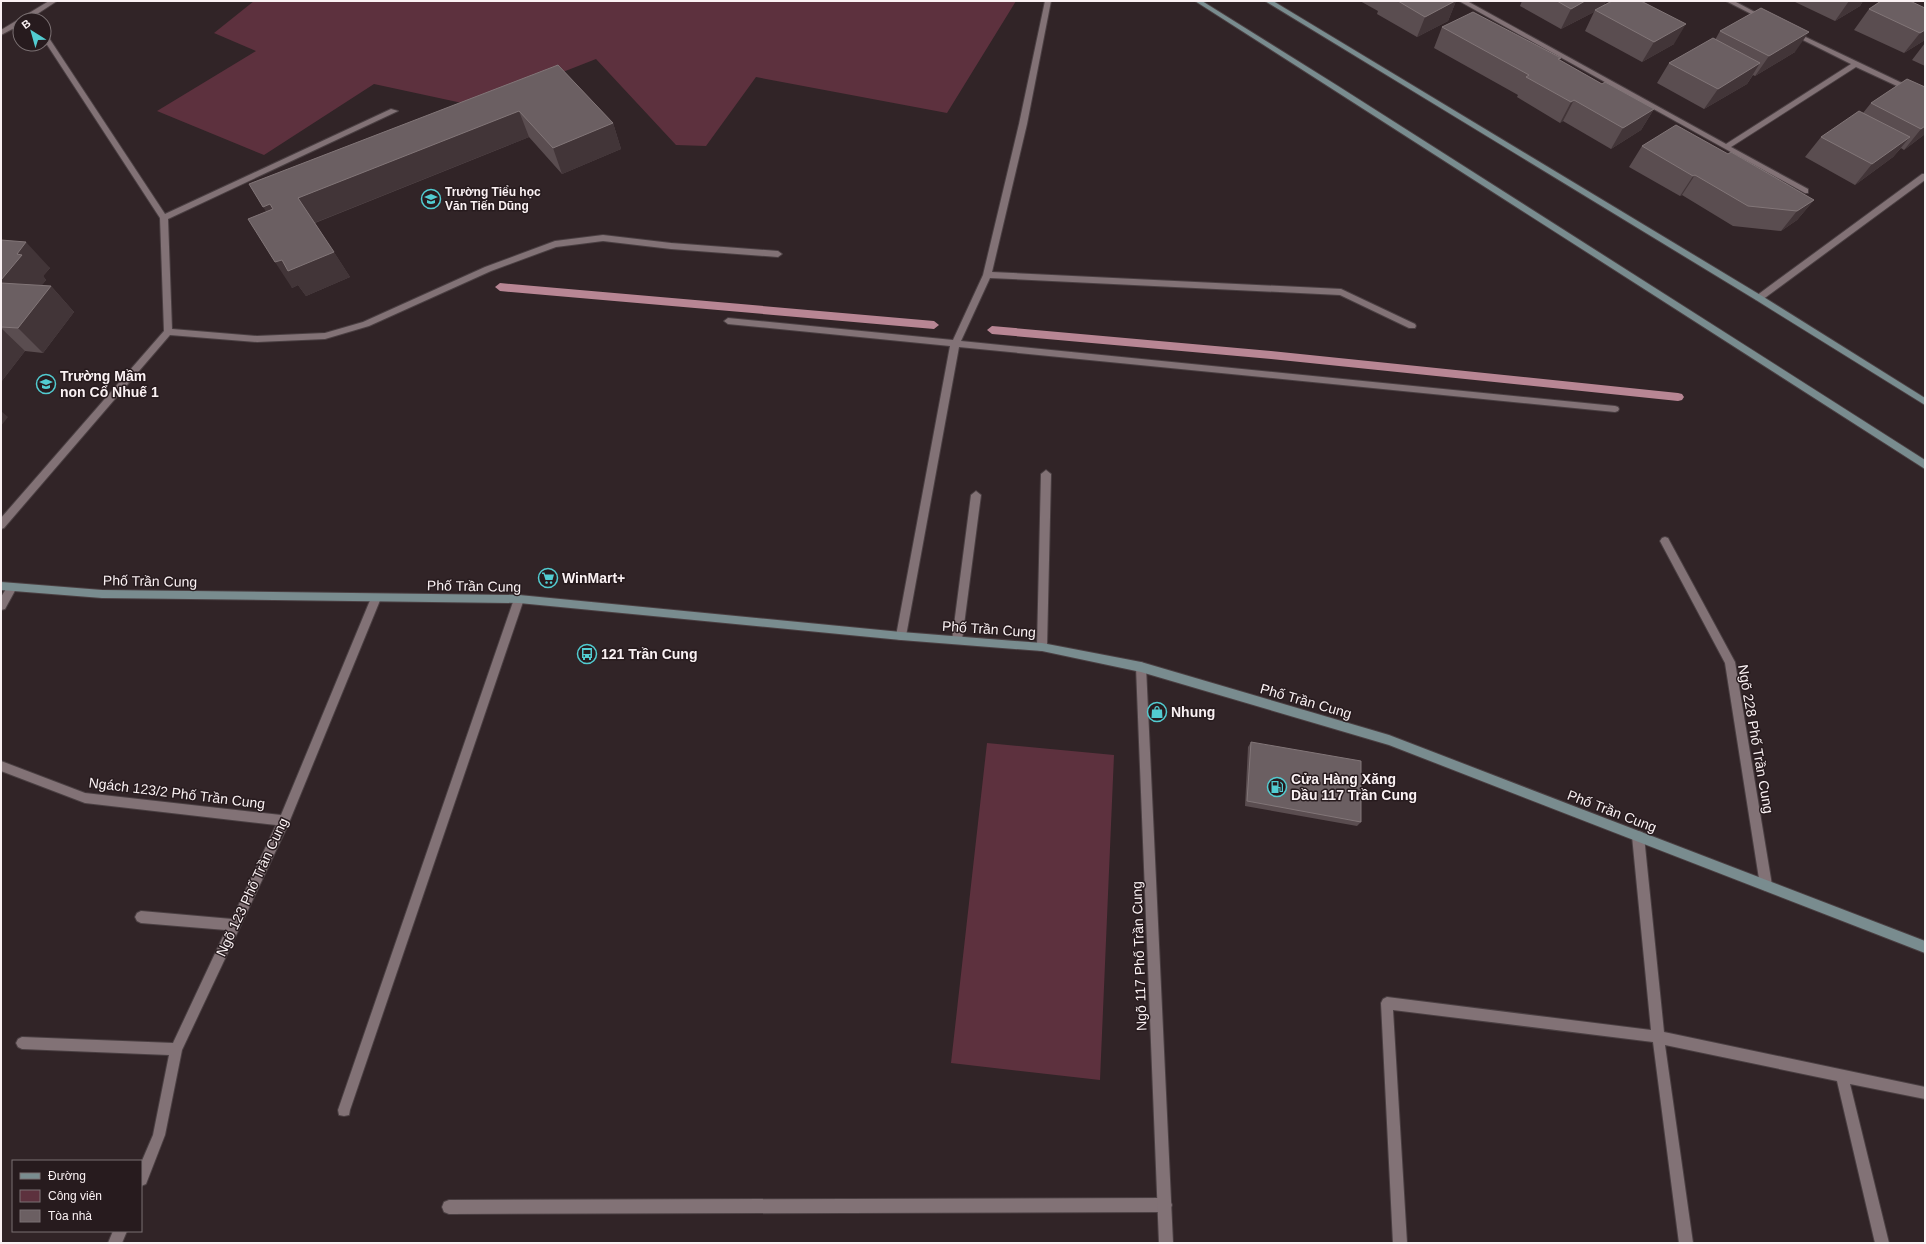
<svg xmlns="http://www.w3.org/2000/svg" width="1926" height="1244" font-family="Arial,sans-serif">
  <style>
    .green { fill: #5d313e }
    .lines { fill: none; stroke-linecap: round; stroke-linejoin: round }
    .stream { fill: #b88694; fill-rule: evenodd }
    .lane-casing { stroke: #4a3f42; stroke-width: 2 }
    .street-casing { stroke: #4a3f42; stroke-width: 2 }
    .secondary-casing { stroke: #4a3f42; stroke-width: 2 }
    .lane { fill: #827276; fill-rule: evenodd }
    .street { fill: #827276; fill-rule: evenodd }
    .secondary { fill: #798c8f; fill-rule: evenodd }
    .wall { fill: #5a4d50 }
    .shaded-wall { fill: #423538 }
    .building { fill: #6b5f62; stroke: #827678 }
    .labels { text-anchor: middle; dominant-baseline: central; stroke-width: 3; stroke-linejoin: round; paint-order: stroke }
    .far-poi-label { font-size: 12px; font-weight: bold; fill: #faf1f3; stroke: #271b1e; text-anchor: start }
    .poi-label { font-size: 14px; font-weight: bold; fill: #faf1f3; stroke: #271b1e; text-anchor: start }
    .street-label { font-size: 14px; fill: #faf1f3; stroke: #271b1e }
  </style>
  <rect width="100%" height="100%" fill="#312427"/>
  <path class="green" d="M 254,1 L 1016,1 L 947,113 L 756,77 L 706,146 L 676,145 L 596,59 L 476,106 L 374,84 L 264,155 L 157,111 L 256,51 L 214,33 Z
    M 987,743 L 1114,755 L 1100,1080 L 951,1063 Z"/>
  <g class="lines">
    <path class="stream" d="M 500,283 L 934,321 L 939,325 L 934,329 L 500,291 L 495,287 Z
      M 992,326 L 1271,351 L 1678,393 L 1682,394 L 1684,397 L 1682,400 L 1678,401 L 1271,359 L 992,334 L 987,330 Z"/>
    <g class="lane-casing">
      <path id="lane" d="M 49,1 L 57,1 L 28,20 L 20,20 L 20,25 L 1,35 L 1,30 Z
        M 1046,470 L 1051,474 L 1047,647 L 1046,650 L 1042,651 L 1038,650 L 1037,647 L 1041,474 Z
        M 976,491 L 981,495 L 962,640 L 961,643 L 957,644 L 953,643 L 952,640 L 971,495 Z
        M 1665,537 L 1668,538 L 1735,662 L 1772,885 L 1770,889 L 1766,891 L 1762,889 L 1760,885 L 1725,663 L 1660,541 L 1662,538 Z
        M 12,583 L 15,584 L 17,587 L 5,609 L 1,610 L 1,597 L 9,584 Z
        M 376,594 L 379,595 L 381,598 L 288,825 L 182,1050 L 165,1135 L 146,1184 L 141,1186 L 141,1163 L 153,1135 L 169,1055 L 22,1049 L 18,1047 L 16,1043 L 18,1039 L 22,1037 L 173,1043 L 226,930 L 141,923 L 137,921 L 135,917 L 137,913 L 141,911 L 232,919 L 276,825 L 85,803 L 1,771 L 1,761 L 85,793 L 281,815 L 371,598 L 373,595 Z
        M 519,595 L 522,596 L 524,599 L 350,1110 L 349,1115 L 344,1116 L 339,1115 L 338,1110 L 514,599 L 516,596 Z
        M 1638,831 L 1642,832 L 1644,836 L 1664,1032 L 1925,1087 L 1925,1099 L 1850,1084 L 1889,1243 L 1875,1243 L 1837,1081 L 1665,1045 L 1693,1243 L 1679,1243 L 1653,1042 L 1393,1010 L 1407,1243 L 1393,1243 L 1381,1003 L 1383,999 L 1387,997 L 1651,1030 L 1632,836 L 1634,832 Z
        M 1165,1198 L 1170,1200 L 1172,1205 L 1170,1210 L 1165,1212 L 449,1214 L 444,1212 L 442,1207 L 444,1202 L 449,1200 Z
        M 113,1231 L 127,1231 L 122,1243 L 108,1243 Z"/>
    </g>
    <g class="street-casing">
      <path id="street" d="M 1045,1 L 1051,1 L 1027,124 L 992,272 L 1341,289 L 1415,324 L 1416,326 L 1415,328 L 1409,328 L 1340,295 L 990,278 L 961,341 L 1615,406 L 1618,407 L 1619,409 L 1618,411 L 1615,412 L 959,347 L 906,636 L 905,639 L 901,640 L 897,639 L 896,636 L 950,346 L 728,324 L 724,321 L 728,318 L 953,340 L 983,275 L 1019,124 Z
        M 1459,1 L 1467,1 L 1726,144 L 1851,64 L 1791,34 L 1790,33 L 1793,31 L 1925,94 L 1925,99 L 1856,67 L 1731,147 L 1808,189 L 1808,193 L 1805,193 Z
        M 1726,1 L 1734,1 L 1768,19 L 1763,20 Z
        M 31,13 L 33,14 L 37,20 L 31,20 L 28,15 Z
        M 44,33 L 47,35 L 165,214 L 391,109 L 398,111 L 168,219 L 172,329 L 257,336 L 325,333 L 363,322 L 485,267 L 555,241 L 603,235 L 671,243 L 778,251 L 782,254 L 778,257 L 671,249 L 603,241 L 556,247 L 491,271 L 369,326 L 325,339 L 257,342 L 170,335 L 4,528 L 1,529 L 1,518 L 164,331 L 160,218 L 44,40 Z
        M 1922,174 L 1925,174 L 1925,180 L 1762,300 L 1756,300 L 1756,296 Z
        M 1141,662 L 1145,664 L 1146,667 L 1173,1243 L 1159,1243 L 1136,667 L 1137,664 Z"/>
    </g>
    <g class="secondary-casing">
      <path id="secondary" d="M 1195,1 L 1202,1 L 1338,86 L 1925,460 L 1925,469 Z
        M 1265,1 L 1273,1 L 1762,296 L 1925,398 L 1925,405 L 1756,300 Z
        M 1,582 L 102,590 L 519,595 L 901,632 L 1042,643 L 1141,662 L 1389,735 L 1925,941 L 1925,953 L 1389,745 L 1141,672 L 1042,651 L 901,640 L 519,603 L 102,598 L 1,590 Z"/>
    </g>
    <use href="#lane" class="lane"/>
    <use href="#street" class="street"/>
    <use href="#secondary" class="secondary"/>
  </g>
  <path class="wall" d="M 1360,1 L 1456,1 L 1448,21 L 1417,37 L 1377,14 L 1378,11 Z
    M 1522,1 L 1606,1 L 1604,6 L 1674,44 L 1642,62 L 1585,31 L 1594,12 L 1561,29 L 1520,6 Z
    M 1793,1 L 1863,1 L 1860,6 L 1835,21 Z
    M 1925,8 L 1925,40 L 1904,53 L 1854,30 L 1869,9 Z
    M 1442,27 L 1559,60 L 1602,84 L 1654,109 L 1641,130 L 1611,149 L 1563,121 L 1560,123 L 1517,97 L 1518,95 L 1434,48 Z
    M 1720,31 L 1795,52 L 1755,76 L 1753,75 L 1747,84 L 1704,109 L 1657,83 L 1669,63 L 1715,40 Z
    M 1925,43 L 1925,66 L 1912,60 Z
    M 558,65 L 613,123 L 621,149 L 562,174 L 529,137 L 315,223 L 350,277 L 306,296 L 298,285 L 292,288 L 266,212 Z
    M 1925,87 L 1925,134 L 1904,150 L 1901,148 L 1893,157 L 1855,185 L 1805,157 L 1821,137 L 1863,113 L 1871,103 Z
    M 1642,146 L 1728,154 L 1814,200 L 1797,220 L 1781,231 L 1733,226 L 1682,195 L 1680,196 L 1629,167 Z
    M 1,240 L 50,268 L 43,276 L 46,280 L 41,286 L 51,286 L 74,312 L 43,353 L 25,351 L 1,382 Z
    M 1251,742 L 1361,822 L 1357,826 L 1245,806 L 1248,747 Z"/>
  <path class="shaded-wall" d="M 1456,1 L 1448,21 L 1417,37 L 1425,17 Z
    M 1585,1 L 1606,1 L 1603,7 L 1595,10 L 1594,12 L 1561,29 L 1571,9 Z
    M 1849,1 L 1863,1 L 1860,6 L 1835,21 Z
    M 1686,24 L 1674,44 L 1642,62 L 1654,42 Z
    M 1925,30 L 1925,40 L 1904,53 L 1920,33 Z
    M 1809,32 L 1795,52 L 1755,76 L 1769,56 Z
    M 1760,63 L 1747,84 L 1704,109 L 1718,89 Z
    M 1574,100 L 1563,121 L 1560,123 L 1571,102 Z
    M 1654,109 L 1641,130 L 1611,149 L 1623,128 Z
    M 519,111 L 529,137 L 314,223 L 298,198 Z
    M 613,123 L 621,149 L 562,174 L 553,148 Z
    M 1925,126 L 1925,134 L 1904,150 L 1921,129 Z
    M 1910,137 L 1893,157 L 1855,185 L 1872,164 Z
    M 1695,175 L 1682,195 L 1680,196 L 1693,176 Z
    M 1814,200 L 1797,220 L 1781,231 L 1797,211 Z
    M 270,204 L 287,230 L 280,233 L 263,207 Z
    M 26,242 L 50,268 L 43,276 L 46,280 L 24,308 L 1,285 L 1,280 L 17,254 Z
    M 334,252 L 350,277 L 306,296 L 298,285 L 292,288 L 275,262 L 282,260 Z
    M 51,286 L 74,312 L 43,353 L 18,328 Z
    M 1,328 L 25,351 L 1,382 Z
    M 1,411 L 8,417 L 1,426 Z"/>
  <path class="building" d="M 1398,1 L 1455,1 L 1425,17 Z
    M 1557,1 L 1585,1 L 1571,9 Z
    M 1612,1 L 1641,1 L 1686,24 L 1654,42 L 1595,10 Z
    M 1881,1 L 1910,1 L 1925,8 L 1925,30 L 1920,33 L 1869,9 Z
    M 1761,8 L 1809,32 L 1769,56 L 1720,31 Z
    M 1473,12 L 1561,58 L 1558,59 L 1602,84 L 1605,82 L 1654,109 L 1623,128 L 1574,100 L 1571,102 L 1526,77 L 1529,75 L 1442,27 Z
    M 1713,38 L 1760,63 L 1718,89 L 1669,63 Z
    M 558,65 L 613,123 L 553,148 L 519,111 L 298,198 L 334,252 L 288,271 L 282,260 L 275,262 L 248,219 L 273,209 L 270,204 L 263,207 L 249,184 Z
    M 1907,79 L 1925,87 L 1925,126 L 1921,129 L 1871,103 Z
    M 1859,111 L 1910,137 L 1872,164 L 1821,137 Z
    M 1676,125 L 1728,154 L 1731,152 L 1814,200 L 1797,211 L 1748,206 L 1695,175 L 1693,176 L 1642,146 Z
    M 1,240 L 26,242 L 17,254 L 22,255 L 1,280 Z
    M 1,283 L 51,286 L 18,328 L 1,327 Z
    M 1251,742 L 1361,761 L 1361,822 L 1247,801 Z"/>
  <defs>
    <g id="school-ring" transform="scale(1)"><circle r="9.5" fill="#271b1e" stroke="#52ccd1" stroke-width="1.5"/><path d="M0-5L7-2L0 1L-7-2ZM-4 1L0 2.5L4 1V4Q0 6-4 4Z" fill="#52ccd1"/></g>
    <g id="supermarket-ring" transform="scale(1)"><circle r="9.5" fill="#271b1e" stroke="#52ccd1" stroke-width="1.5"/><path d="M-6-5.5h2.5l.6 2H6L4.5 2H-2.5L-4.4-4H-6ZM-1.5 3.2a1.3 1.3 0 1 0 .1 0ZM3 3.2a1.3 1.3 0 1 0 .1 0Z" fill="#52ccd1"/></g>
    <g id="bus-ring" transform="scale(1)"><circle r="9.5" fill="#271b1e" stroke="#52ccd1" stroke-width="1.5"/><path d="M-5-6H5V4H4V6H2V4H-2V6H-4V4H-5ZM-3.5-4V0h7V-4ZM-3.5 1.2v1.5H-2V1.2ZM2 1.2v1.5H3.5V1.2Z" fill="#52ccd1"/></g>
    <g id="shop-ring" transform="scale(1)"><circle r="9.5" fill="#271b1e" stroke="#52ccd1" stroke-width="1.5"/><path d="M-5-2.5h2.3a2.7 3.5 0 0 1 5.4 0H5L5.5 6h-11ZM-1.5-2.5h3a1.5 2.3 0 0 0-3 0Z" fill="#52ccd1"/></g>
    <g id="fuel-ring" transform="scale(1)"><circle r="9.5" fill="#271b1e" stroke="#52ccd1" stroke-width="1.5"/><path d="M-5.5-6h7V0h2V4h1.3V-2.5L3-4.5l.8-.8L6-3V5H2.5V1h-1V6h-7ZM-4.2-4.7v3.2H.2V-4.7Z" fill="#52ccd1"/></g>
  </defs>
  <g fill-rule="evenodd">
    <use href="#school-ring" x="431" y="199"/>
    <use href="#school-ring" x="46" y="384"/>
    <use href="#supermarket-ring" x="548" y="578"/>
    <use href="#bus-ring" x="587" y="654"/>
    <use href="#shop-ring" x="1157" y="712"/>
    <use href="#fuel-ring" x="1277" y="787"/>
  </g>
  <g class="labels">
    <g class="far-poi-label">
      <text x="445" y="192">Trường Tiểu học<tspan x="445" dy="14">Văn Tiến Dũng</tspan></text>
    </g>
    <g class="poi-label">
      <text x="60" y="376">Trường Mầm<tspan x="60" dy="16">non Cổ Nhuế 1</tspan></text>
      <text x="562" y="578">WinMart+</text>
      <text x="601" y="654">121 Trần Cung</text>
      <text x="1171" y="712">Nhung</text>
      <text x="1291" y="779">Cửa Hàng Xăng<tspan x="1291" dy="16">Dầu 117 Trần Cung</tspan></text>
    </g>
    <g class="street-label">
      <text transform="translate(150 581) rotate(1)">Phố Trần Cung</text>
      <text transform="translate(474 586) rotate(1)">Phố Trần Cung</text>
      <text transform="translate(989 629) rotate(4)">Phố Trần Cung</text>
      <text transform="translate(1306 701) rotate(16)">Phố Trần Cung</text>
      <text transform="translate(1756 739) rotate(80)">Ngõ 228 Phố Trần Cung</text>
      <text transform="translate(177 793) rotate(7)">Ngách 123/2 Phố Trần Cung</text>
      <text transform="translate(1612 811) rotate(21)">Phố Trần Cung</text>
      <text transform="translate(252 887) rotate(-65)">Ngõ 123 Phố Trần Cung</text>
      <text transform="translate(1139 956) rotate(-92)">Ngõ 117 Phố Trần Cung</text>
    </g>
  </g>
  <rect width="1926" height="1244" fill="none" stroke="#faf1f3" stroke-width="4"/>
  <rect x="12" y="1160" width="130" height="72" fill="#271b1e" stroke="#7b7173"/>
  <rect x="20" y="1173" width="20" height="6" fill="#798c8f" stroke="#7b7173"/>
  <text x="48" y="1180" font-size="12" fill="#faf1f3">Đường</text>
  <rect x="20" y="1190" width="20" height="12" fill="#5d313e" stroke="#7b7173"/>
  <text x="48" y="1200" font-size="12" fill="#faf1f3">Công viên</text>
  <rect x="20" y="1210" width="20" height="12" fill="#6b5f62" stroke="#7b7173"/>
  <text x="48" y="1220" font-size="12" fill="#faf1f3">Tòa nhà</text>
  <g transform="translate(32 32) rotate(323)"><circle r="19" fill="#271b1e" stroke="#7b7173"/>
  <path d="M0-3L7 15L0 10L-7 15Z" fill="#52ccd1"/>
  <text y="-6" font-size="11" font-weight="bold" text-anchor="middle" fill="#faf1f3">B</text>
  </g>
</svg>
